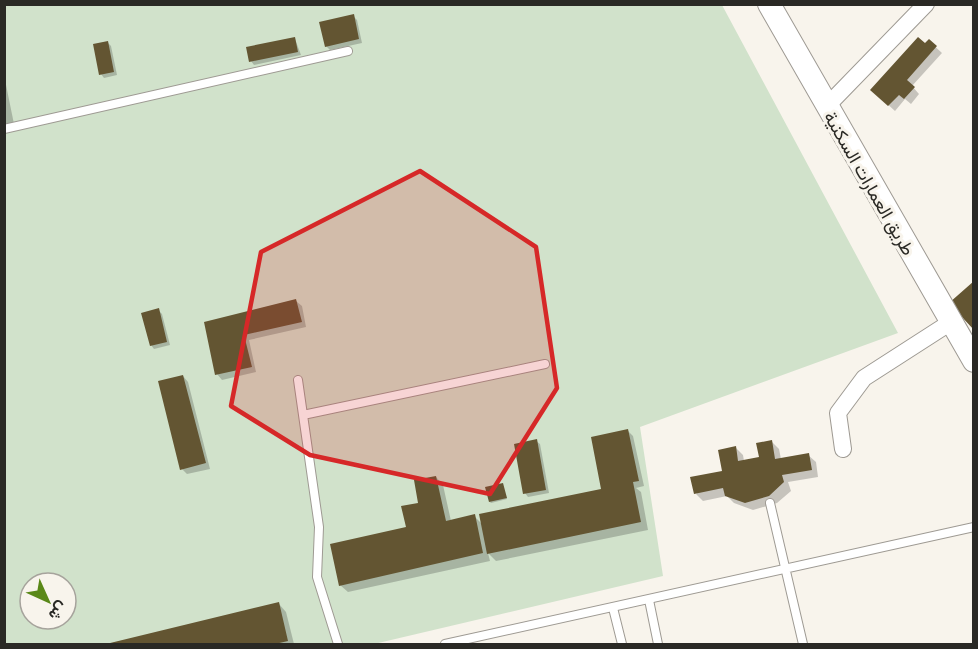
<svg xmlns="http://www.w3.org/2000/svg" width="978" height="649" font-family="Lato,Vazirmatn,sans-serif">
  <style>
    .green { fill: #d1e2cb; fill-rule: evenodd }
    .shadow { fill: #0003 }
    .building { fill: #635532 }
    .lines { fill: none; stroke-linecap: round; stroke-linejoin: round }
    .service-casing { stroke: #9e9a93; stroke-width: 10 }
    .minor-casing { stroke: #9e9a93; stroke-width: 18 }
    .secondary-casing { stroke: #9e9a93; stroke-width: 24 }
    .service { stroke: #fff; stroke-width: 8 }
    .minor { stroke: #fff; stroke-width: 16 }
    .secondary { stroke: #fff; stroke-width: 22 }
    .marked { fill: #d62828; fill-opacity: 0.2; stroke: #d62828; stroke-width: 4.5; stroke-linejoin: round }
    .labels { text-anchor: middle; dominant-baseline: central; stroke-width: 6; stroke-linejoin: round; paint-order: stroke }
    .street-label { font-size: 18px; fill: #2a2925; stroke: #f8f4ec }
  </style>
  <rect width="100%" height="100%" fill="#f8f4ec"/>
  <path class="green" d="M 4,5 L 722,5 L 898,333 L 640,427 L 663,576 L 374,644 L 5,644 ZM 30,583 L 66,583 L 66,619 L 30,619 Z"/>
  <path class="shadow" d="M 353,16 L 357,20 L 362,43 L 330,50 L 326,46 Z
    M 295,39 L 301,55 L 254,65 L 251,61 Z
    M 929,41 L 942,53 L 912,86 L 919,94 L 911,104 L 905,99 L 895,111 L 872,90 Z
    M 107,42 L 111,46 L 117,75 L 104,78 L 101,74 Z
    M 4,75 L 14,124 L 4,126 Z
    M 296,301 L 302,306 L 306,327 L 249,340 L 256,372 L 222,380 L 217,374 L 205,323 Z
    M 158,310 L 162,314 L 170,345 L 154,349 L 151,345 Z
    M 183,376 L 188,382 L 210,469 L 187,474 L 182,469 Z
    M 628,431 L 633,436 L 644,486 L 636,488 L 641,492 L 648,530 L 496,561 L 488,553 L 490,561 L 348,592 L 340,585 L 408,528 L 436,477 L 443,485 L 451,521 L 474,516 L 482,524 L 605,490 Z
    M 536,441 L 540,444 L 549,493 L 528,497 L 525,493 Z
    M 771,441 L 779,449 L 781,459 L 808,455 L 816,462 L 818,477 L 788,482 L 791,491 L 777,503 L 753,510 L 734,503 L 727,496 L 703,501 L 696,494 L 724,472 L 736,448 L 743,455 L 744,461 L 760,458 Z
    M 502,485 L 507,499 L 491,503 L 490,502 Z
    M 279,604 L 286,612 L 294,644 L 108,644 Z"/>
  <path class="building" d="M 354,14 L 359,39 L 325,47 L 319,22 Z
    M 295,37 L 298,52 L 249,62 L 246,47 Z
    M 918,37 L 925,43 L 929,39 L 937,46 L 907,80 L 915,87 L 904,99 L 899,95 L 888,106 L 870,90 Z
    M 108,41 L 114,72 L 99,75 L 93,44 Z
    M 974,281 L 974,330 L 949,303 Z
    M 296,299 L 302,322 L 244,335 L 252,367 L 215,375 L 204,322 Z
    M 159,308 L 167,342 L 150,346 L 141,313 Z
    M 183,375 L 206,463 L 180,470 L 158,381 Z
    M 628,429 L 639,481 L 633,482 L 641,522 L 487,554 L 479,514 L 601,489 L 591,437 Z
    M 537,439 L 546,490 L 523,494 L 514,444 Z
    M 772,440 L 775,459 L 809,453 L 812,470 L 782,475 L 784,482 L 769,496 L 745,503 L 725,496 L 723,488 L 694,494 L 690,477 L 722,471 L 718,450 L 736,446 L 738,461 L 759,457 L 756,443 Z
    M 436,476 L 446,521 L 475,514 L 483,553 L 339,586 L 330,544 L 406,527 L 401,506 L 418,503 L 414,480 Z
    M 503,483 L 507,498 L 489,502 L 485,487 Z
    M 279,602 L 288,641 L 275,644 L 106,644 Z"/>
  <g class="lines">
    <g class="service-casing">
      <path id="service" d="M 4,129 L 348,51
        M 298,380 L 319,527 L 317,577 L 338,644
        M 303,415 L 545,364
        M 770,503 L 803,644
        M 649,600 L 658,644
        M 613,608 L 622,644
        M 445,644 L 974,527"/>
    </g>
    <g class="minor-casing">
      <path id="minor" d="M 826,107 L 926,4
        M 843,449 L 838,413 L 864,378 L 951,322"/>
    </g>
    <g class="secondary-casing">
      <path id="secondary" d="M 769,4 L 974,361"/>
    </g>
    <use href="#service" class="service"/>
    <use href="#minor" class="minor"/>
    <use href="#secondary" class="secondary"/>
  </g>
  <path class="marked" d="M 420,171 L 536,247 L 557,388 L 490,494 L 310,455 L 231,406 L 261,252 Z"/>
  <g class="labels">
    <g class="street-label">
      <text transform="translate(870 183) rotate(60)">طريق العمارات السكنية</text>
    </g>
  </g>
  <rect width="978" height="649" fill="none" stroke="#2a2925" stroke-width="12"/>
  <g transform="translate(48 601) rotate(135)"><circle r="28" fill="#f8f4ec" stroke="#a6a39c" stroke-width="1.5"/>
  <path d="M0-4.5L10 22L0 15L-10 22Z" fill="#5a8818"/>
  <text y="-9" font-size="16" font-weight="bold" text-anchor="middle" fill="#2a2925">ش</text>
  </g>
</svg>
